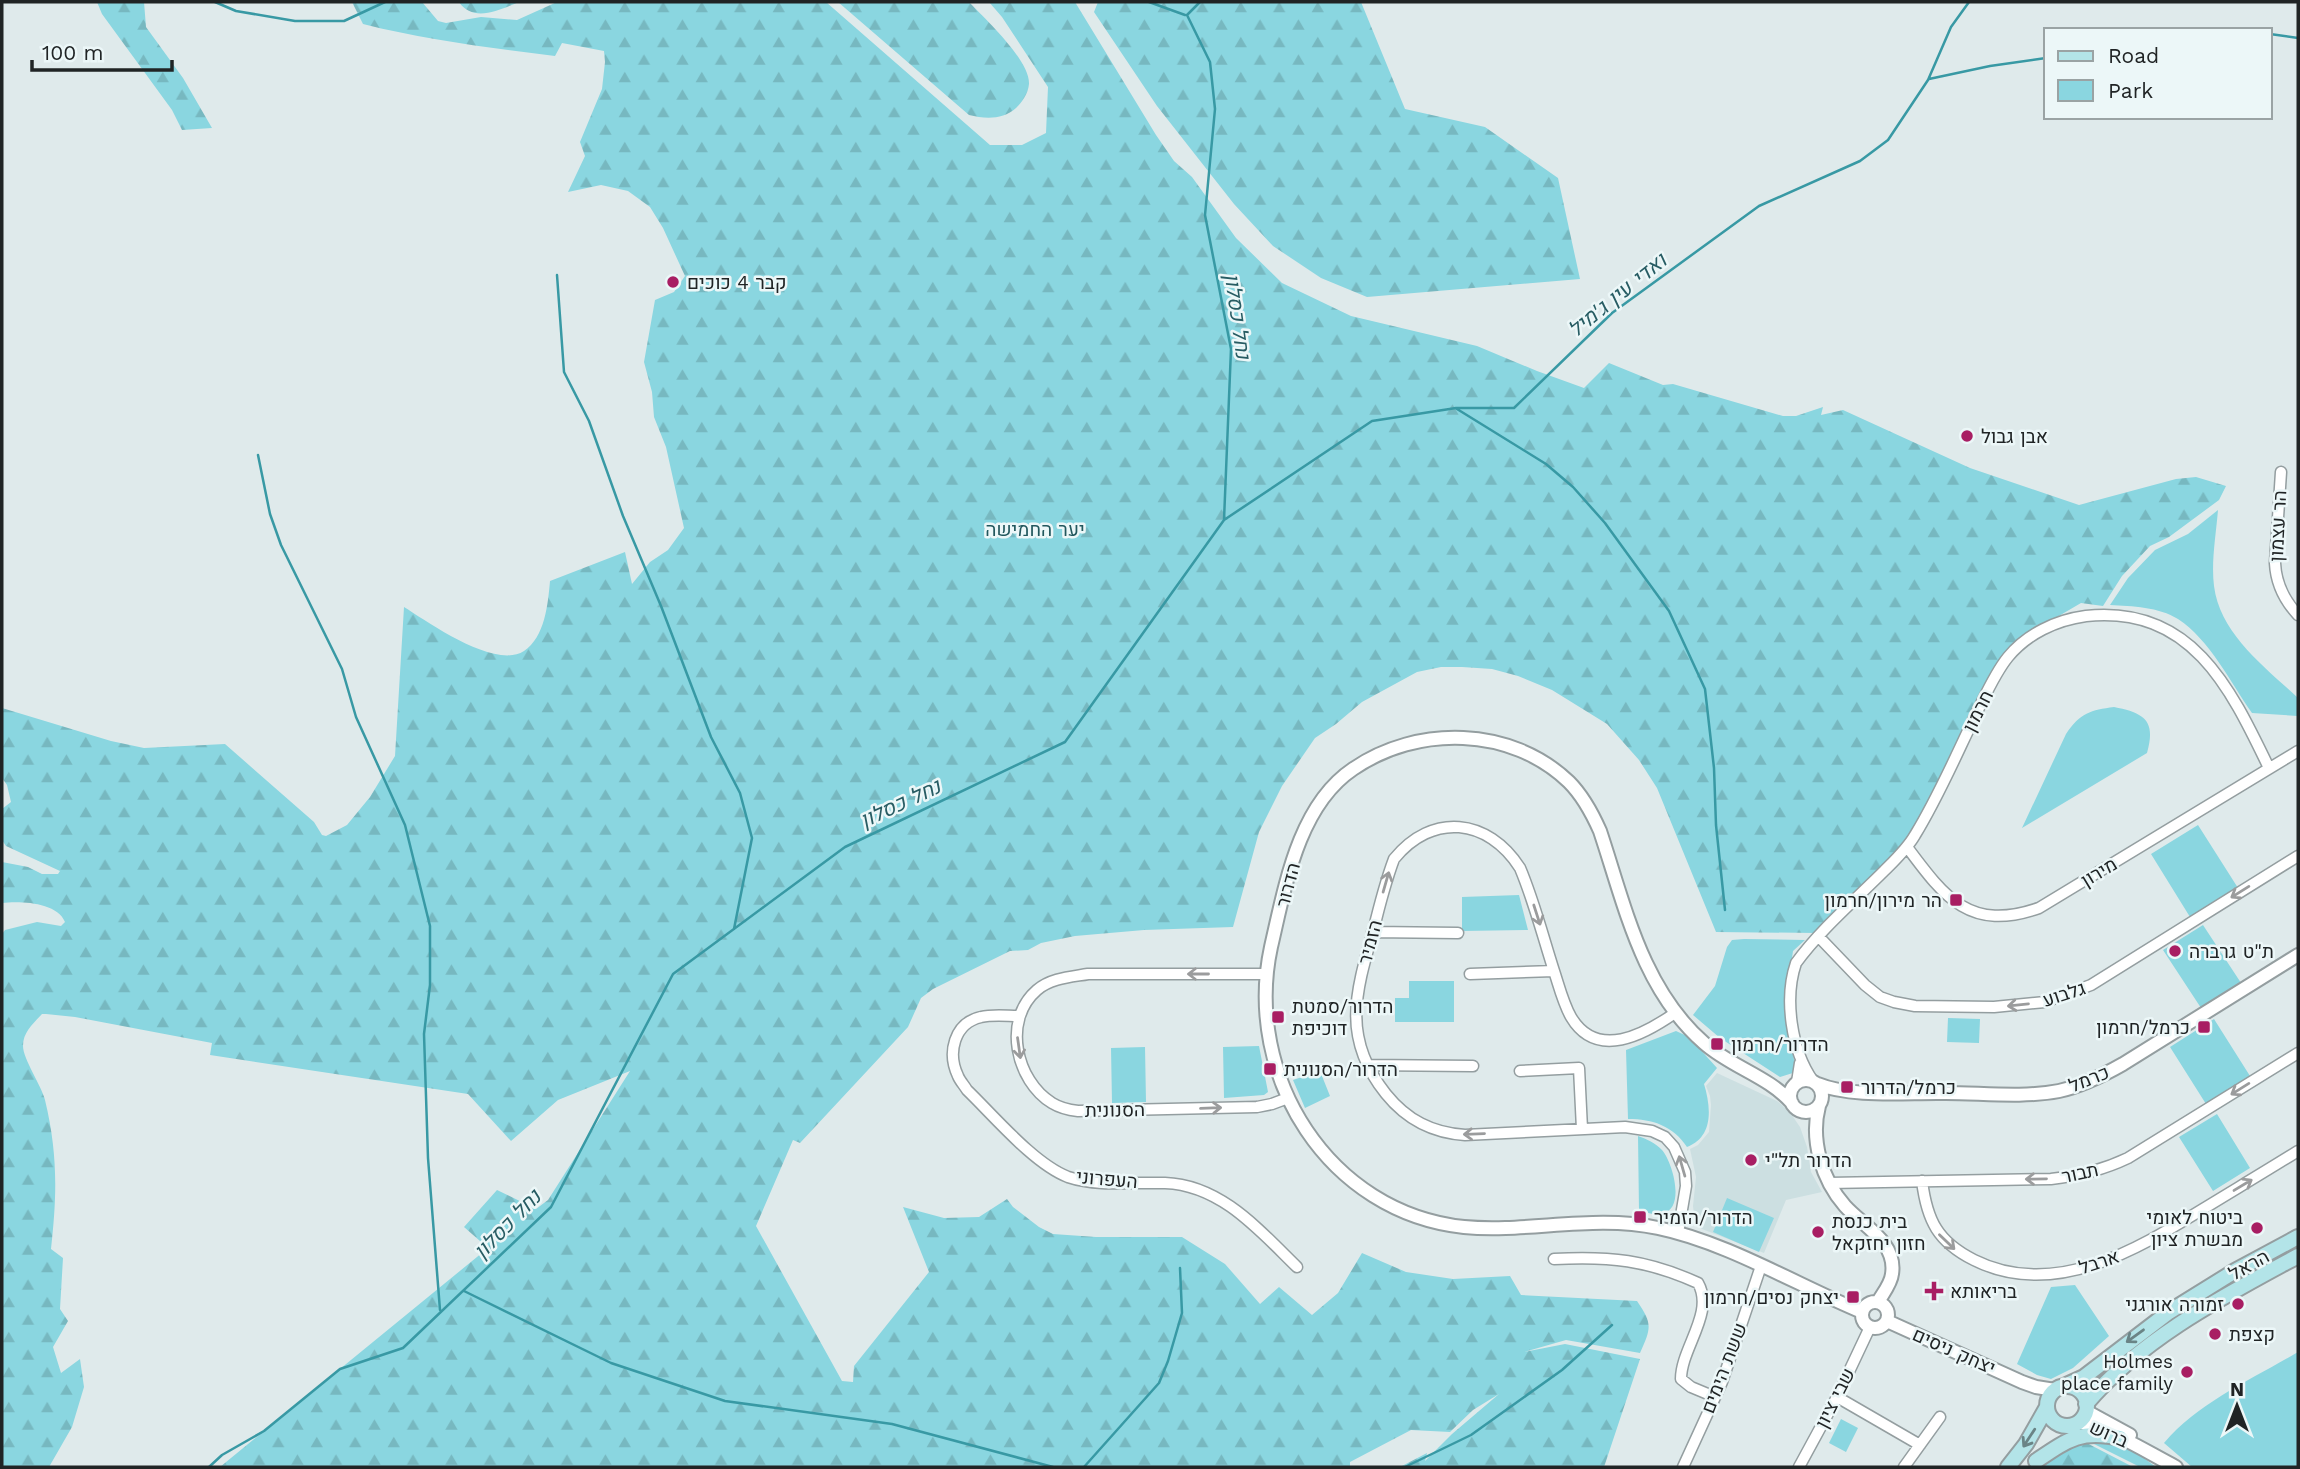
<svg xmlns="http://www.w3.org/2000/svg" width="2300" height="1469" font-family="'Work Sans',Heebo,sans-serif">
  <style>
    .built { fill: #ccdfe1 }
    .green { fill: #8ad6e0 }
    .forest { fill: url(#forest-firs) }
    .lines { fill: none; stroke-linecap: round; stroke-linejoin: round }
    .stream { stroke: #3899a4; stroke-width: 2.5 }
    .minor-casing { stroke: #949ea0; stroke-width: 13 }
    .tertiary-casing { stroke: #949ea0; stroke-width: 16 }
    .secondary-casing { stroke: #949ea0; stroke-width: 18 }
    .minor { stroke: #fff; stroke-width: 10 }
    .tertiary { stroke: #fff; stroke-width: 12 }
    .secondary { stroke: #b3e4e8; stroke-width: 14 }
    .oneway { stroke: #9b9c9d }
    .oneway2 { stroke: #6a8486 }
    .poi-dot { fill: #a81e63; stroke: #ecf7f8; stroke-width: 2.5 }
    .labels { text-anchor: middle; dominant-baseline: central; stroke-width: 5; stroke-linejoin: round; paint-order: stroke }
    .poi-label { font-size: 19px; fill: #202425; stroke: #ecf7f8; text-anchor: start }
    .street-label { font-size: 19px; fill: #202425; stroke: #ecf7f8 }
    .park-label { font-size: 19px; fill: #22585e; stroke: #ecf7f8 }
    .water-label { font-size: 21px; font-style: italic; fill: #275c63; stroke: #ecf7f8 }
  </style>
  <defs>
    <pattern id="forest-firs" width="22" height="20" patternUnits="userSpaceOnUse" patternTransform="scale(1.75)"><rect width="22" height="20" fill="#8ad6e0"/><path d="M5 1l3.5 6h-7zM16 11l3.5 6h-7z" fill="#77b8c0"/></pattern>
  </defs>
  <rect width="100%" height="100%" fill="#dfeaeb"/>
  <path class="built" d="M 1717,1073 L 1777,1101 L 1789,1111 L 1800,1127 L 1807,1147 L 1811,1172 L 1822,1192 L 1786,1200 L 1764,1253 L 1702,1229 L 1696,1222 L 1694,1215 L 1693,1206 L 1696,1177 L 1690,1149 L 1698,1145 L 1709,1132 L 1711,1105 L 1710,1096 L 1706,1086 Z"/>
  <path class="green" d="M 2218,510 C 2216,535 2211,562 2214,586 C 2220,634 2266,668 2298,698 L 2298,716 L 2252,713 C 2231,683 2209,639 2178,619 C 2159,607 2132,606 2110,605 L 2128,578 L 2155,550 L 2188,534 Z
    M 2114,707 C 2145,713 2156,721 2147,753 L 2022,828 L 2066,734 C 2080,713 2091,710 2114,707 Z
    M 2198,825 L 2238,888 L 2190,917 L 2151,854 Z
    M 1519,895 L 1528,930 L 1462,931 L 1462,897 Z
    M 2203,925 L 2243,986 L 2203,1011 L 2163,950 Z
    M 1744,939 L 1805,940 L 1793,951 L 1785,1005 L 1796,1072 L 1780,1077 L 1720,1038 L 1693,1015 L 1715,986 L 1727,947 L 1732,940 Z
    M 1409,981 L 1454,981 L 1454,1022 L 1395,1022 L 1395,998 L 1409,998 Z
    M 1948,1018 L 1980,1019 L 1979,1043 L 1947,1042 Z
    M 2214,1019 L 2250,1076 L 2206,1104 L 2170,1047 Z
    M 1676,1031 L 1689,1037 L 1717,1068 L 1704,1084 C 1711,1107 1714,1137 1687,1147 C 1673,1126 1653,1119 1628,1119 L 1626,1050 Z
    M 1259,1046 L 1268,1092 L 1264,1095 L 1224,1098 L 1223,1047 Z
    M 1145,1047 L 1146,1102 L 1112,1103 L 1111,1048 Z
    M 1320,1071 L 1330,1096 L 1305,1108 L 1293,1080 Z
    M 2217,1114 L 2250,1168 L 2213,1191 L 2179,1137 Z
    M 1638,1136 C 1647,1139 1655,1143 1662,1150 C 1673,1163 1686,1209 1662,1214 C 1655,1216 1646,1212 1639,1211 Z
    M 1727,1198 L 1774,1218 L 1759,1252 L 1713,1232 Z
    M 2075,1285 L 2109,1336 L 2073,1368 L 2051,1379 L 2037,1375 L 2017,1364 L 2051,1287 Z
    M 2298,1352 L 2298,1467 L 2192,1467 L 2164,1443 C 2199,1402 2253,1379 2298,1352 Z
    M 1841,1419 L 1858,1428 L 1846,1452 L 1829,1443 Z
    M 2082,1438 L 2126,1445 L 2156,1467 L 2140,1467 Z"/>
  <path class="forest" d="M 97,2 L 144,2 L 146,27 L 183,78 L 212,128 L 182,130 L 172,110 L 102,14 Z
    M 352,2 L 422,2 L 438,21 L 446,23 L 481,17 L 517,20 L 557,2 L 826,2 L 990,145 L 1022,145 L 1046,133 L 1048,87 L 1002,17 L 989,2 L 1075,2 L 1156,135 L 1174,161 L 1192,177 L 1236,238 L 1282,283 L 1351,316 L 1477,346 L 1537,371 L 1584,388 L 1609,363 L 1663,385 L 1673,384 L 1783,416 L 1796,416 L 1823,407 L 1821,415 L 1843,410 L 1970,468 L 2079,505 L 2176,479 L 2196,477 L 2226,486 L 2219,500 L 2169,537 L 2150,546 L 2122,576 L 2103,606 L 2081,603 L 2040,627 L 2007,660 L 1907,849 L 1816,933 L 1716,932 L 1657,788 L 1639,760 L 1607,724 L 1552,690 L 1518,676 L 1492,669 L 1462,667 L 1441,667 L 1417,672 L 1362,702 L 1336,724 L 1315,738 L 1282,786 L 1259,832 L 1233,927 L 1144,930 L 1075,936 L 1041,943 L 1028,950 L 1010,951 L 933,989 L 921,998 L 908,1027 L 800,1143 L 793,1140 L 756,1226 L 842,1381 L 853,1382 L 854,1366 L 929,1272 L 903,1207 L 944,1218 L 979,1217 L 1007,1199 L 1013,1207 L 1039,1227 L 1053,1234 L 1096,1237 L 1182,1237 L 1225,1264 L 1260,1304 L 1279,1287 L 1312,1315 L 1338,1293 L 1362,1253 L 1406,1272 L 1453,1279 L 1510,1276 L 1521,1295 L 1637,1301 C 1653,1324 1651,1328 1640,1353 L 1566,1340 L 1524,1352 L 1565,1344 L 1640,1359 L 1604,1467 L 1400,1467 L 1427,1453 L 1425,1461 L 1452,1434 L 1499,1394 L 1473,1410 L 1450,1432 L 1411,1430 L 1350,1462 L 1350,1467 L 1382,1467 L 220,1467 L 488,1248 L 464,1227 L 497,1190 L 536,1209 L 548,1200 L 630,1071 L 558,1100 L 511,1141 L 468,1094 L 210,1055 L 212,1043 L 75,1017 L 46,1014 L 42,1014 C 33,1024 23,1032 23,1046 C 23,1059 41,1085 45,1100 C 58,1154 57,1195 51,1249 L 63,1258 L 60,1309 L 68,1321 L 53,1347 L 61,1373 L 80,1359 L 84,1387 L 72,1427 L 49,1467 L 2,1467 L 2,934 L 5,930 L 37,922 L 61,926 L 65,922 C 57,902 20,901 2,903 L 2,862 L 28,867 L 42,874 L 58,874 L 60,871 L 6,846 L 2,840 L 2,809 L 11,802 L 7,785 L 2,778 L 2,708 L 111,741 L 144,748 L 225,744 L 314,822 L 322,835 L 326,836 L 347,825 L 370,797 L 395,756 L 404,607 C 428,622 495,670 524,651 C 545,637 548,604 550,581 L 625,552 L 632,584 L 650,562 L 668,550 L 684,528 L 666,447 L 654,417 L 652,392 L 644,362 L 655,300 L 674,292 L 685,276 L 663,228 L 650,207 L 628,191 L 601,185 L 568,192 L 585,156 L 580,142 L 602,89 L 605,62 L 604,51 L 562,43 L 555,56 C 491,48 426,40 363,24 Z
    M 459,2 L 519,2 C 500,10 473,23 459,2 Z
    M 838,2 L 969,2 C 985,19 1030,60 1029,84 C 1028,94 1022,102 1016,108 C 1003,120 985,119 969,115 Z
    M 1098,2 L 1361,2 L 1405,109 L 1485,127 L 1558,178 L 1580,279 L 1367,297 L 1321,278 L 1273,246 L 1234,204 L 1157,106 L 1094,12 Z
    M 2081,1440 L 2133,1467 L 2042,1467 L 2048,1459 Z"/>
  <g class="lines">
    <path class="stream" d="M 215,2 L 236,11 L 295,21 L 344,21 L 385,2
      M 1149,2 L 1185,15
      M 2270,34 L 2298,38
      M 1929,79 L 1990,66 L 2046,58
      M 557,275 L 564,372 L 589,421 L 623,516 L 661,606 L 711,737 L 740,793 L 752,838 L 734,929
      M 1457,409 L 1546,464 L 1573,487 L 1605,523 L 1669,611 L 1705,689 L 1714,768 L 1716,825 L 1725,910
      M 258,455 L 270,514 L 281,545 L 342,669 L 356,717 L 405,825 L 430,926 L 430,985 L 424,1034 L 428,1158 L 440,1310
      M 1224,520 L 1372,421 L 1456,408 L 1514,408 L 1612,313 L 1759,206 L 1860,161 L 1888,140 L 1928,80 L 1951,27 L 1969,2
      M 464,1291 L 611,1363 L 725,1401 L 892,1424 L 1053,1467
      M 209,1467 L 222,1455 L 264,1431 L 340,1369 L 403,1348 L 551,1207 L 673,974 L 845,847 L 1065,742 L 1224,520 L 1231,349 L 1205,215 L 1215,109 L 1210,62 L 1187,15 L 1200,2
      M 1084,1467 L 1159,1383 L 1168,1361 L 1182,1313 L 1180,1268
      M 1405,1467 L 1471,1435 L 1562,1370 L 1612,1325"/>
    <g class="minor-casing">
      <path id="minor" d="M 2281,472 L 2275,563 C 2276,584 2284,600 2298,615
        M 1907,847 C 1945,898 1970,932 2039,908 L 2298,751
        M 1372,932 L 1458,933
        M 1819,937 L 1865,985 L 1880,997 L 1894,1002 L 1915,1006 L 1994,1007 L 2045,1002 L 2091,985 L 2298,856
        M 1266,974 L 1088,974 C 1071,977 1051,978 1037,990 C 1002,1020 1016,1081 1052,1103 C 1060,1108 1069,1110 1078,1111 L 1257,1107 L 1272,1104 L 1288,1098
        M 1470,974 L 1554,971
        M 1675,1013 C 1645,1034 1597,1061 1571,1017 C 1563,1003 1559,986 1554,971 C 1543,937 1534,901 1520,868 C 1488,818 1432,812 1394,859 C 1385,883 1379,907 1373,932 C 1355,994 1342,1039 1386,1094 C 1407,1120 1432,1133 1465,1135 L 1625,1127 L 1652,1131 L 1665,1137 L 1674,1147 L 1685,1172 L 1686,1186 L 1678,1233
        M 1020,1016 C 1007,1016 993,1014 981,1017 C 954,1023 947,1053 958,1076 C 960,1081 964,1085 967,1090 C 994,1116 1034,1164 1068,1177 C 1098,1187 1134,1182 1165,1183 C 1221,1185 1259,1230 1297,1267
        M 1366,1065 L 1473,1066
        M 1520,1071 L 1579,1068 L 1582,1129
        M 1813,1081 C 1791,1050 1784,998 1796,963 C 1820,930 1855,900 1884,871 C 1895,860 1907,849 1915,835 C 1939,796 1957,753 1977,712 C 1986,694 1995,673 2008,657 C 2027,634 2056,620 2086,616 C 2191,605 2230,687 2269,768
        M 1797,1082 L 1800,1063
        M 1922,1181 C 1927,1221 1938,1242 1974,1260 C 2054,1300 2136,1250 2203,1209 C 2234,1190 2266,1171 2298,1151
        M 1829,1183 L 2051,1179 C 2079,1176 2103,1170 2128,1158 L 2298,1053
        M 1554,1259 C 1610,1256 1647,1260 1698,1283 C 1715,1313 1681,1348 1681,1379 L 1691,1387 L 1715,1397
        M 1837,1397 L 1920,1445
        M 1683,1467 L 1722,1382 L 1761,1266
        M 1799,1467 L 1837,1397 L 1870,1327
        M 1904,1467 L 1940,1417"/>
    </g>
    <g class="tertiary-casing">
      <path id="tertiary" d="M1790 1096a16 16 0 1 1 32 0a16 16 0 1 1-32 0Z
        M 1818,1084 C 1851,1098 1909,1092 1946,1093 C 1982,1093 2023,1098 2059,1091 C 2082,1086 2102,1076 2123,1064 L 2298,955
        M 1792,1103 C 1768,1076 1731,1067 1704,1043 C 1642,989 1625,906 1600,831 C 1592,813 1583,796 1569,782 C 1511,726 1417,725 1353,769 C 1298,806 1285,887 1271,947 C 1243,1076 1329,1213 1464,1227 C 1528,1233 1594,1214 1658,1228 C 1726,1242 1797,1285 1862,1312
        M 1819,1106 C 1810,1140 1822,1180 1845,1206 C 1863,1226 1897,1242 1892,1274 C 1891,1284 1883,1293 1878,1302
        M1862 1315a13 13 0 1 1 26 0a13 13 0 1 1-26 0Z
        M 1887,1321 L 2022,1382 L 2036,1387 L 2055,1390
        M 2086,1411 L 2130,1435
        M 2079,1422 C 2113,1430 2145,1451 2176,1467"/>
    </g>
    <g class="secondary-casing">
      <path id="secondary" d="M2047 1406a20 20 0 1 1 40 0a20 20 0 1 1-40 0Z
        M 2062,1387 L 2084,1377 L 2169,1312 L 2235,1271 L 2298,1237
        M 2086,1404 C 2142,1338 2224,1296 2298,1256
        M 2036,1461 C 2067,1440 2081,1429 2120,1438
        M 2008,1467 L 2026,1444 L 2047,1407"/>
    </g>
    <use href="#minor" class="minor"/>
    <use href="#tertiary" class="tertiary"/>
    <use href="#secondary" class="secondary"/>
  </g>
  <defs><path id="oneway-shaft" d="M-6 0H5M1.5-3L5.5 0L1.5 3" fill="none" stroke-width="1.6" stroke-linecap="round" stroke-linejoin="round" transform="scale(1.75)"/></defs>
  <g class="oneway">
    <use href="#oneway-shaft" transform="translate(1386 882) rotate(-74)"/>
    <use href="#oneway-shaft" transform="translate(2240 892) rotate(148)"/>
    <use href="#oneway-shaft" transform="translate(1537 915) rotate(72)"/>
    <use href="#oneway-shaft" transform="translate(1198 974) rotate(180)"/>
    <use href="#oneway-shaft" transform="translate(2018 1005) rotate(174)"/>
    <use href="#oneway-shaft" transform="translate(1019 1048) rotate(82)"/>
    <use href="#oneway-shaft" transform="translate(2240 1089) rotate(148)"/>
    <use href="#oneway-shaft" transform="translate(1211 1108) rotate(-2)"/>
    <use href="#oneway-shaft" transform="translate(1474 1134) rotate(178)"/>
    <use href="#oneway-shaft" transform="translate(1682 1166) rotate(-106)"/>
    <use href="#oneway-shaft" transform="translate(2036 1179) rotate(179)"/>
    <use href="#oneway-shaft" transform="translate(2243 1185) rotate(-31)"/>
    <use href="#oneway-shaft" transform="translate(1947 1242) rotate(44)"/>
  </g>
  <g class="oneway2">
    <use href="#oneway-shaft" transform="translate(2135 1336) rotate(144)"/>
    <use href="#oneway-shaft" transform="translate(2029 1438) rotate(123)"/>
  </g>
  <g class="poi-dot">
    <circle cx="673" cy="282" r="7"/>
    <circle cx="1967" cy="436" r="7"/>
    <rect x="1949" y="893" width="14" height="14" rx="3.5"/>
    <circle cx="2175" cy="951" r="7"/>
    <rect x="1271" y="1010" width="14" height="14" rx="3.5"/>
    <rect x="2197" y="1020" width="14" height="14" rx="3.5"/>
    <rect x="1710" y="1037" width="14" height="14" rx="3.5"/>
    <rect x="1263" y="1062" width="14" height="14" rx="3.5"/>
    <rect x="1840" y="1080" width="14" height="14" rx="3.5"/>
    <circle cx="1751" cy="1160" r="7"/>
    <rect x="1633" y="1210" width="14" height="14" rx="3.5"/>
    <circle cx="2257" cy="1228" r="7"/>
    <circle cx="1818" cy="1232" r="7"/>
    <path d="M1930.5 1280.5h7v7h7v7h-7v7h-7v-7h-7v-7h7z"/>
    <rect x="1846" y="1290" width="14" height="14" rx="3.5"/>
    <circle cx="2238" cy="1304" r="7"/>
    <circle cx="2215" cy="1334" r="7"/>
    <circle cx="2187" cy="1372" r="7"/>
  </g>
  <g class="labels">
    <g class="poi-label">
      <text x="687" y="282">קבר 4 כוכים</text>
      <text x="1981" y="436">אבן גבול</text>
      <text x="1942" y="900" text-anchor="end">הר מירון/חרמון</text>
      <text x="2189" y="951">ת"ט גרברה</text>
      <text x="1292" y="1006">הדרור/סמטת<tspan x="1292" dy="22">דוכיפת</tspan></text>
      <text x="2190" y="1027" text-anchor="end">כרמל/חרמון</text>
      <text x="1731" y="1044">הדרור/חרמון</text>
      <text x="1284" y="1069">הדרור/הסנונית</text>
      <text x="1861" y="1087">כרמל/הדרור</text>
      <text x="1765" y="1160">הדרור תל"י</text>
      <text x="1654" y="1217">הדרור/הזמיר</text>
      <text x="2243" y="1217" text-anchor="end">ביטוח לאומי<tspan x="2243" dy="22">מבשרת ציון</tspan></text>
      <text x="1832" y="1221">בית כנסת<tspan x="1832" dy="22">חזון יחזקאל</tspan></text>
      <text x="1950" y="1291">בריאותא</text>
      <text x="1839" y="1297" text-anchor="end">יצחק נסים/חרמון</text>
      <text x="2224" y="1304" text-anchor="end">זמורה אורגני</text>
      <text x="2229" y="1334">קצפת</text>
      <text x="2173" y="1361" text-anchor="end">Holmes<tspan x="2173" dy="22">place family</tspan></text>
    </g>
    <g class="street-label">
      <text transform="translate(2278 526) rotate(-87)">הר עצמון</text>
      <text transform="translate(1978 711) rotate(-63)">חרמון</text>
      <text transform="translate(2099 872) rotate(-31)">מירון</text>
      <text transform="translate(1288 885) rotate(-75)">הדרור</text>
      <text transform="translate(1370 942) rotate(-75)">הזמיר</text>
      <text transform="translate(2064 994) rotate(-18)">גלבוע</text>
      <text transform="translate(2089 1079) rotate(-22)">כרמל</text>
      <text transform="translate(1115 1110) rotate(-1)">הסנונית</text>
      <text transform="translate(2080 1173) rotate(-12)">תבור</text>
      <text transform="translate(1107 1179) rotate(5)">העפרוני</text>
      <text transform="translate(2099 1262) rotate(-18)">ארבל</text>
      <text transform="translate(2249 1265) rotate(-29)">הראל</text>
      <text transform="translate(1954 1351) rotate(24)">יצחק ניסים</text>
      <text transform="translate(1724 1368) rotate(-69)">ששת הימים</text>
      <text transform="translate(1835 1398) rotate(-63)">שבי ציון</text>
      <text transform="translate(2109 1434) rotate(24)">ברוש</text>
    </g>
    <g class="park-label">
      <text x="1035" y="529">יער החמישה</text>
    </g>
    <g class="water-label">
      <text transform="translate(1617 295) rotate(-39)">ואדי עין ג'מיל</text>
      <text transform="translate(1238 316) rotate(82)">נחל כסלון</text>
      <text transform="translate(900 803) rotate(-25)">נחל כסלון</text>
      <text transform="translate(507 1224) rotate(-46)">נחל כסלון</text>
    </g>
  </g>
  <rect width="2300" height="1469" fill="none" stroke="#202425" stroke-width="7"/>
  <rect x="2044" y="28" width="228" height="91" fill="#ecf7f8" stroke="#9aa3a4" stroke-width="2"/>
  <rect x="2058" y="51" width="35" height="10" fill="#b3e4e8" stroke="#9aa3a4" stroke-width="2"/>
  <text x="2108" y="63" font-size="21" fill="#202425">Road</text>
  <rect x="2058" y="80" width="35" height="21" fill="#8ad6e0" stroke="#9aa3a4" stroke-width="2"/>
  <text x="2108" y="98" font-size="21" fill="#202425">Park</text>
  <g transform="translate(2237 1406)" stroke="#ecf7f8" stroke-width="5" paint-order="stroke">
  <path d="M0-5L12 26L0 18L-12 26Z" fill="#202425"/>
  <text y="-10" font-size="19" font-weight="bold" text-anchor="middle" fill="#202425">N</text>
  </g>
  <path d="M32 60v10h140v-10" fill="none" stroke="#202425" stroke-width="3.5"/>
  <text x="42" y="60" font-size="21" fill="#202425" stroke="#ecf7f8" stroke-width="5" paint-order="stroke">100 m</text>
</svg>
